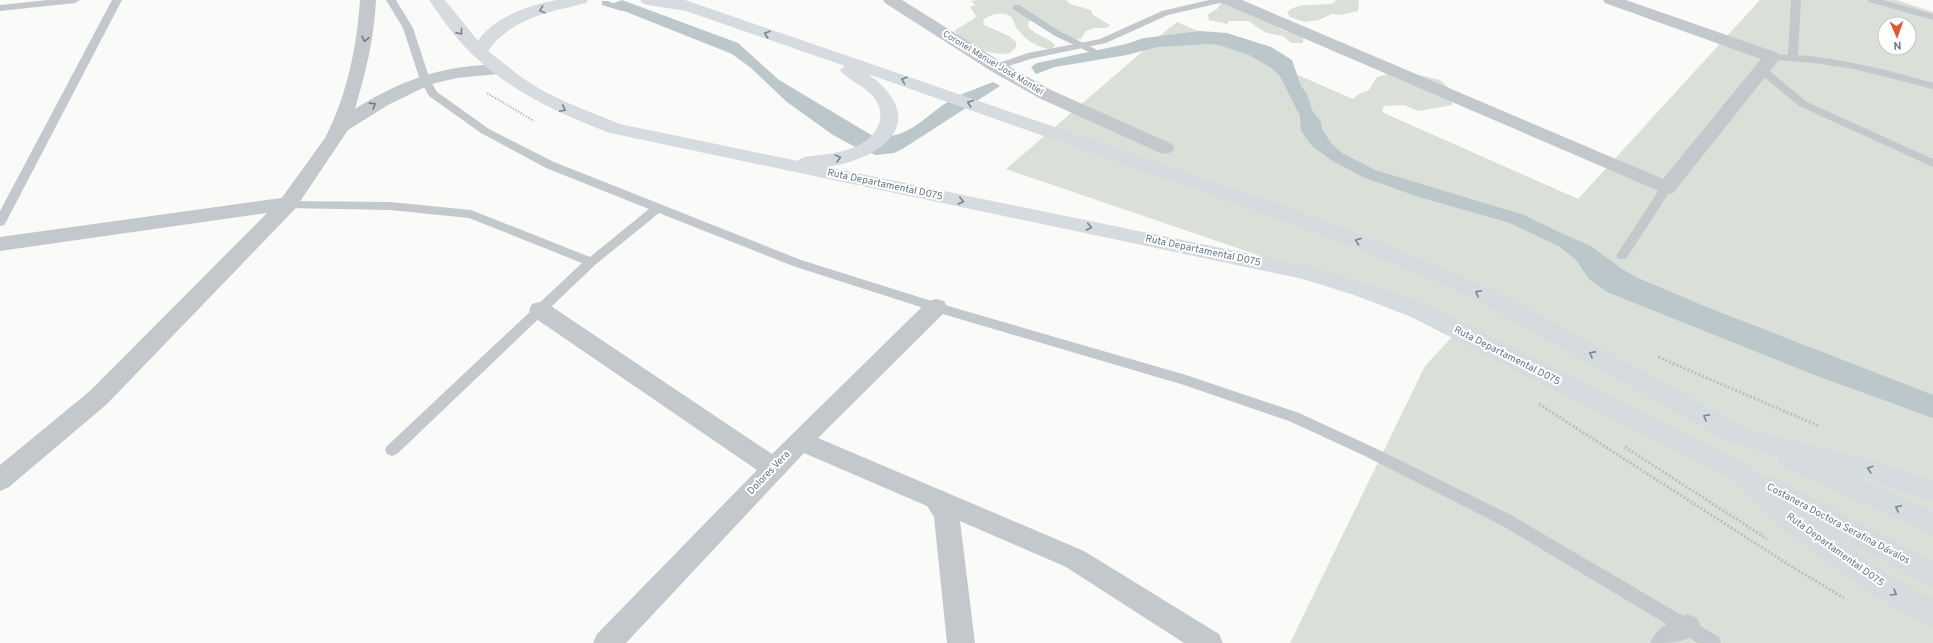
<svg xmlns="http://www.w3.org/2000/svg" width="1933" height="643" font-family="Overpass,sans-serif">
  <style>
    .green { fill: #dadfd7; fill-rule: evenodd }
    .water { fill: #bbc7cb }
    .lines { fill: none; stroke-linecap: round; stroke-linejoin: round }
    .stream { fill: #bbc7cb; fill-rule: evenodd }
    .path-far1 { stroke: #bbbfc2; stroke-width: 2; stroke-dasharray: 1.5 1.5; stroke-linecap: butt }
    .path { stroke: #bbbfc2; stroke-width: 3; stroke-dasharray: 2 2; stroke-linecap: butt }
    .service { fill: #c3c8cc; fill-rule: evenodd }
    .minor { fill: #c3c8cc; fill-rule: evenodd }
    .tertiary { fill: #c3c8cc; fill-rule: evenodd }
    .trunk { fill: #d6dbdf; fill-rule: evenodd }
    .oneway { stroke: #768591 }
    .oneway2 { stroke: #6a7a87 }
    .labels { text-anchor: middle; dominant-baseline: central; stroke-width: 4; stroke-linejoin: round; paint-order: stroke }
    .far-street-label { font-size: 9px; fill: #657683; stroke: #fff }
    .street-label { font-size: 10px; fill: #657683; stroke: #fff }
  </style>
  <rect width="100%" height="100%" fill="#fafaf8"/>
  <path class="green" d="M 978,0 L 1066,0 L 1070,4 L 1091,10 L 1093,15 L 1110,25 L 1107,28 L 1094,28 L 1086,31 L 1081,39 C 1063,41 1051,33 1038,21 L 1029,21 L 1028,27 C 1037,36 1049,38 1055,45 L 1052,49 C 1039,49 1022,38 1016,27 C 1014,24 1014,21 1012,18 C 1005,10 990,14 983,20 L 984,25 L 1009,36 L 1016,42 L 1016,47 L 1010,53 C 996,57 957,45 955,30 L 974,19 L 976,16 L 970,7 L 975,5 L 971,1 Z
    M 1223,0 L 1264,17 L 1282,30 L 1303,36 L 1303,43 L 1291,43 L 1283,36 L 1267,33 L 1257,27 L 1249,21 L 1229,21 L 1227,24 L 1209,20 L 1208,14 L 1217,9 Z
    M 1336,0 L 1359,0 L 1358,11 L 1340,15 L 1332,14 L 1319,20 L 1305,22 L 1290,17 L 1287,12 C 1300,1 1319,7 1334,3 Z
    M 1760,0 L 1896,0 L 1933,12 L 1933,643 L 1290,643 L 1425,366 L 1463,325 L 1006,169 L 1143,51 L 1141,51 L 1177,22 L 1353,99 L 1359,94 L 1369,90 L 1377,77 L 1391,73 L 1410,73 L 1440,80 L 1452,91 L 1452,105 L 1418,111 L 1404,105 L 1384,106 L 1382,110 L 1384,113 L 1578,199 ZM 1885,24 L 1909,24 L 1909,48 L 1885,48 Z"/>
  <path class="water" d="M 622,0 L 738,43 L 779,80 L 873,136 C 912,141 925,113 956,97 C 968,91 981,87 993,82 L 1000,86 L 904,148 L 894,153 L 876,155 L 859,149 L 833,135 L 787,102 L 751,68 L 732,54 L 609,5 Z
    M 1200,31 L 1227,33 L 1271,47 L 1292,60 L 1301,86 L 1307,94 L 1312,110 L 1321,122 L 1322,129 L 1331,143 L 1342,153 L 1375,170 L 1524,215 L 1561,233 L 1591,246 L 1622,269 L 1638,278 L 1704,306 L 1933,395 L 1933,418 L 1809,373 L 1607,292 L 1589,279 L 1576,260 L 1560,247 L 1510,223 L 1419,197 L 1365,178 L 1334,162 L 1312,146 L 1301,131 L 1300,116 L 1280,76 L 1270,67 L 1249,55 L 1219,45 L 1208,44 L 1157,47 L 1127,55 L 1055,67 L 1036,74 L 1031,67 L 1037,63 L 1126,44 L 1144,38 Z"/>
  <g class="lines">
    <path class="stream" d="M 602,1 L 608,1 L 626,9 L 622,11 L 602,5 Z
      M 1013,5 L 1019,5 L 1061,32 L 1109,56 L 1105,58 L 1102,58 L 1055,36 L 1013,9 Z"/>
    <path class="path-far1" d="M 487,93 L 534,121"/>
    <path class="path" d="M 1658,357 L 1819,426
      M 1539,404 L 1789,565 L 1844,598
      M 1625,447 L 1767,539"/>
    <path class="service" d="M 48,0 L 80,0 L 75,3 L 0,11 L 0,5 Z
      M 112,0 L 122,0 L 6,222 L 4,225 L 0,226 L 0,211 Z
      M 386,0 L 396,0 L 413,28 L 430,80 L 437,92 L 489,129 L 554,162 L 801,260 L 938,303 L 1186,375 L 1299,413 L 1375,448 L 1511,515 L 1719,637 L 1721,643 L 1698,643 L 1501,525 L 1365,456 L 1289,421 L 1184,385 L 936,312 L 793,266 L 659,213 L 595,265 L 397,454 L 392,456 L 387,454 L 385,450 L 387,446 L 582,263 L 469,218 L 390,210 L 288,208 L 284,207 L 282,204 L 284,201 L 390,202 L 471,210 L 590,257 L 649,209 L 546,168 L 481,133 L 429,96 L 420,80 L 403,28 Z
      M 1209,0 L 1226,0 L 1224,2 L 1168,15 L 1106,43 L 1030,59 L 997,70 L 992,67 L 993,65 L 1028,53 L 1100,39 L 1162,11 Z
      M 1791,0 L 1801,0 L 1798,55 C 1844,59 1889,70 1933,83 L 1933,89 L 1854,69 L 1813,63 L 1768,59 L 1767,57 L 1772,54 L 1788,55 Z
      M 1867,0 L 1883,0 L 1933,14 L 1933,20 L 1869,2 Z
      M 1762,67 L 1766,68 L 1807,102 L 1933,159 L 1933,167 L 1799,106 L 1758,72 L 1757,70 L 1758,68 Z
      M 1666,184 L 1672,188 L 1626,259 L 1618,259 L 1616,256 L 1618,253 L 1662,185 Z"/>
    <path class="minor" d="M 1220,0 L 1242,0 L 1663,179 L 1761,59 L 1605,3 L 1603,0 L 1626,0 L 1778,53 L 1781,57 L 1673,193 L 1666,194 L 1222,3 Z
      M 288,197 L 295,199 L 298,204 L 295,209 L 0,251 L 0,237 Z
      M 936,299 L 944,301 L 947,307 L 944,313 L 818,438 L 1084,551 L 1219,634 L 1223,643 L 1184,643 L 1066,567 L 960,521 L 975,643 L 947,643 L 934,517 L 927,506 L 804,453 L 626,643 L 593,643 L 597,634 L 757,470 L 532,316 L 529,310 L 532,304 L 540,302 L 548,304 L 772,454 L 928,301 Z
      M 1687,614 L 1697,618 L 1701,627 C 1691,643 1671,643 1650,643 C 1656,628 1672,620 1687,614 Z"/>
    <path class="tertiary" d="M 360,0 L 376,0 C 374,40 366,71 355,109 C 391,86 429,70 472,66 C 483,65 493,63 503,65 L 506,69 L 503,73 L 497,74 L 457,78 L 431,84 L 388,105 L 348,130 L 295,209 L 107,404 L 9,487 L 0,491 L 0,465 L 91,390 L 281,199 L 325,138 C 347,96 357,46 360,0 Z
      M 883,0 L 902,0 L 1003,63 L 1051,90 L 1172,144 L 1174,148 L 1172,152 L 1165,154 L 1158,152 L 1039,98 L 991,71 L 885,3 Z"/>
    <path class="trunk" d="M 429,0 L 445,0 L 478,41 C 494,17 529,5 557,0 C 567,0 578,0 588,0 L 586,3 C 550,12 511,18 488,51 L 521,77 L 543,91 L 568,103 L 620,124 L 798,161 C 803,155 814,156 821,155 C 841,153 867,147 877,128 C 882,120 881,110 877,102 C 868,86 849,82 840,70 L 845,66 L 686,11 L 648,5 L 642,3 L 640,0 L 685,0 L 1290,208 L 1375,240 L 1469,279 L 1528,308 L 1746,428 L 1870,459 L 1933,480 L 1933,502 L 1869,479 L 1847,473 L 1933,512 L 1933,535 L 1781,466 L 1778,459 L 1779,456 L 1731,443 L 1512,320 L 1453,289 L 1361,250 L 1276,218 L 868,74 C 931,120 885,158 827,167 L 1304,265 L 1370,285 L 1425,304 L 1752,467 L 1765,479 L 1769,477 L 1778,480 L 1933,561 L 1933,587 L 1829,533 L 1891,576 L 1933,600 L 1933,628 L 1923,624 L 1871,594 L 1786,531 L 1734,481 L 1409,316 L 1354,295 L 1303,279 L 610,133 C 559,114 512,92 473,55 C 456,39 442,19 429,0 Z"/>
  </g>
  <defs><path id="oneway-chevron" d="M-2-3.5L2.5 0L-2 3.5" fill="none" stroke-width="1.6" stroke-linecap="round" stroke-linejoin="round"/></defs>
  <g class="oneway">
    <use href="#oneway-chevron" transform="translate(542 10) rotate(161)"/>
    <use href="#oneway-chevron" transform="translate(460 32) rotate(51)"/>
    <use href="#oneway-chevron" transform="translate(767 34) rotate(-161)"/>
    <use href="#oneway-chevron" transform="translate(904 80) rotate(-161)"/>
    <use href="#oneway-chevron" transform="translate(970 103) rotate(-160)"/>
    <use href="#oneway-chevron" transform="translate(563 109) rotate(25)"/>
    <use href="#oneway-chevron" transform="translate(838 158) rotate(-15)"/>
    <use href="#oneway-chevron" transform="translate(961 201) rotate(12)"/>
    <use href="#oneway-chevron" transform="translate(1089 227) rotate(12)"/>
    <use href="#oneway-chevron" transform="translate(1358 241) rotate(-159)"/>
    <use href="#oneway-chevron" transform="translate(1478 293) rotate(-154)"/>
    <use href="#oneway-chevron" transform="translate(1592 354) rotate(-151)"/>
    <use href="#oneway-chevron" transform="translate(1706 417) rotate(-151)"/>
    <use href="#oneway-chevron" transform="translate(1870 469) rotate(-163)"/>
    <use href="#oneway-chevron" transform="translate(1898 508) rotate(-155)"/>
    <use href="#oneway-chevron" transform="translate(1894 593) rotate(30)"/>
  </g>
  <g class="oneway2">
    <use href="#oneway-chevron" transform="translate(365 39) rotate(103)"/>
    <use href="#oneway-chevron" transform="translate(373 105) rotate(-32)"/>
  </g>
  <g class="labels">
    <g class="far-street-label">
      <text transform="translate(993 63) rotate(31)">Coronel Manuel José Montiel</text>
    </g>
    <g class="street-label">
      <text transform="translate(885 185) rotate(12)">Ruta Departamental D075</text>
      <text transform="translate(1203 251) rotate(12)">Ruta Departamental D075</text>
      <text transform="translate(1507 356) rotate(27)">Ruta Departamental D075</text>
      <text transform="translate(769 473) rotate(-46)">Dolores Vera</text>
      <text transform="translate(1838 524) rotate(28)">Costanera Doctora Serafina Dávalos</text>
      <text transform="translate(1835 550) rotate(36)">Ruta Departamental D075</text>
    </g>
  </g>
  <g transform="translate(1897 36) rotate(178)"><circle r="19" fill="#ffffff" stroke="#c1c8cd"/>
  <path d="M0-3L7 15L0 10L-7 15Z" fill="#e4572e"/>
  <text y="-6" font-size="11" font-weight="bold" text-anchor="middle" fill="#657683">N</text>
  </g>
</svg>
